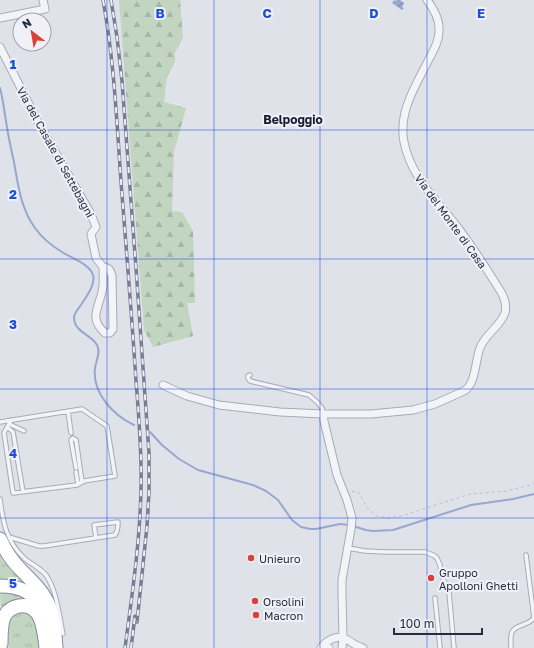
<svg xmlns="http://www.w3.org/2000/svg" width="534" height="648" font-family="'Golos Text',sans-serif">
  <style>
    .grass { fill: url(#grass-tufts) }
    .forest { fill: url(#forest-firs) }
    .water { fill: url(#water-waves) }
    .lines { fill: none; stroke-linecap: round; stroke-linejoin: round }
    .stream { stroke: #97a7ce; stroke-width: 2 }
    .lane-casing { stroke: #a8abb8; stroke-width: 5.5 }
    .street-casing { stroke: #a8abb8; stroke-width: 9 }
    .highway-casing { stroke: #868ba2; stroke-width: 15 }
    .path { stroke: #bec0c9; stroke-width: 1; stroke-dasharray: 3 3; stroke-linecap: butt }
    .lane { stroke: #f3f4f8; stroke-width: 3.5 }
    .street { stroke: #f3f4f8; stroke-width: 7 }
    .highway { stroke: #fff; stroke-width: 13 }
    .rail-casing { stroke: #787d95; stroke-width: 3.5 }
    .rail { stroke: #f0f1f7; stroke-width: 2; stroke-dasharray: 6; stroke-linecap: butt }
    .grid { fill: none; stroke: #1d4ed8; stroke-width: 1; stroke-opacity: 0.55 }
    .poi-dot { fill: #db4139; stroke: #f0f1f7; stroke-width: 1.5 }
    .labels { text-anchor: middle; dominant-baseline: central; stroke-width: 4; stroke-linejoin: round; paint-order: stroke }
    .street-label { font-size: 11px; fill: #272c43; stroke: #f0f1f7 }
    .poi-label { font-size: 11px; fill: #272c43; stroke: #f0f1f7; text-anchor: start }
    .neighbourhood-label { font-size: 12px; font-weight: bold; fill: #191d34; stroke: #f0f1f7 }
    .grid-label { font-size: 13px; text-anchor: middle; font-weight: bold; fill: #1d4ed8; stroke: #f0f1f7; stroke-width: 4; stroke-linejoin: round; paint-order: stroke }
  </style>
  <defs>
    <pattern id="grass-tufts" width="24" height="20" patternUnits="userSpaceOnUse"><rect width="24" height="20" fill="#c1d5c0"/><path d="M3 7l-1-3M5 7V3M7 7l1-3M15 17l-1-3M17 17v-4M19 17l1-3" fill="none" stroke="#a6b7a6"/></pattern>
    <pattern id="forest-firs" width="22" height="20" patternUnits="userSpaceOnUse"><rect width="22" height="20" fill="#c1d5c0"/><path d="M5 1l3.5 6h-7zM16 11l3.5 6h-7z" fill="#a6b7a6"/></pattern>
    <pattern id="water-waves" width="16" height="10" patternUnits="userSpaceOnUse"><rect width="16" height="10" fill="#97a7ce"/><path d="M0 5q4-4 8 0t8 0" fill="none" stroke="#7b88a9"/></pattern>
  </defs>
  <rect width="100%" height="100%" fill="#e0e2ea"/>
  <path class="grass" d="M 0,548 L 38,590 L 0,581 Z
    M 15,589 L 40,610 L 1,609 L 0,590 Z
    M 31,612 L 43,648 L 9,648 L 7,638 L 8,618 L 12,613 Z"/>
  <path class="forest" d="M 119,0 L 180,0 L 183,37 L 175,53 L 175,62 L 167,77 L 164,102 L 186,108 L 174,152 L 172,211 L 182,212 L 193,231 L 195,303 L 187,303 L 193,336 L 153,347 L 144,330 Z"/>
  <path class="water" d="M 394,0 L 395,1 L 397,0 L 400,0 L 404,3 L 402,7 L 404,8 L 402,10 L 392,3 Z"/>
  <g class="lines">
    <path class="stream" d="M 0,88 C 3,99 4,110 6,121 C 8,135 11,149 14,162 C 18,185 21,209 35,228 C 42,238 52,246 62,252 C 71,258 90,264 93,275 C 96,284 86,297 81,305 C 78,309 74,313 74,318 C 75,333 91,334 97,345 C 101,352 96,361 95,368 C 92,393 113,415 134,425
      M 150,432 L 162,445 L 179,459 L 198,470 L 253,485 L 266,491 L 278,500 L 292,520 L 301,527 L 310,529 L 316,529 L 340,524 L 349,525
      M 353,526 L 366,530 L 373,531 L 393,530 L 471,505 L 513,499 L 534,494"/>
    <g class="lane-casing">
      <path id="lane" d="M 250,375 L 248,376 L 248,378 L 250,381 L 309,395 L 318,403 L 322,408 L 323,413
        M 68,411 L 71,433
        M 0,422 L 82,409 L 107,426 L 115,476 L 84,481 L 77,485 L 13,493 L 4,433 L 11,420
        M 9,424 L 24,431
        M 7,427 L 13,432 L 23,492
        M 76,468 L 71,440 L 73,438 L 74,439 L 76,440 L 82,482
        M 76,472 L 78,484
        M 0,499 C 3,522 6,541 24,558 C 31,564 40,568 46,575 C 57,591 59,615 63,634
        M 9,537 L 39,546 L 44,546 L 115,535 C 118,531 118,526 118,522 L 94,525 L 96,538
        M 348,548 L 365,551 L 386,552 L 425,552 L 433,555 L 437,558 L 440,565 L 441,574 L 449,592 L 454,648
        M 435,598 L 440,648
        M 511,648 C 511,643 510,636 512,632 C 516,624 528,626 534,618 L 526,555"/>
    </g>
    <g class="street-casing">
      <path id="street" d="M 0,18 L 45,9 L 43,0
        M 0,47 L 39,124 L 91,214 L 96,227 L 91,234 L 96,258 L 103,267 C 110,268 110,270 112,276 L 113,329 L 110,333 L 105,333 C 89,319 98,309 102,292 C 104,284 103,275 103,267
        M 163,385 L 187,396 L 219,405 L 280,412 L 323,414 L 371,414 L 413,410 L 435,404 L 464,391 C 476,384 475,361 480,348 C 485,334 500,327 505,313 C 507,305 505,299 501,292 C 488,271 474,249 459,229 C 438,201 411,178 404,142 C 398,112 416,85 429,59 C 434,50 440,39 439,28 C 439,17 433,8 427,0
        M 323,414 L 324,421 L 337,475 L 347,500 L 352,518 L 351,529 L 342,580 L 342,594 L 343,638 L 342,648
        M 323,647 L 329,648
        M 321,648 C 325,642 335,635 343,638 C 347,639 351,642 354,644 C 357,646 360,647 363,648"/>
    </g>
    <g class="highway-casing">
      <path id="highway" d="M 0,539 C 5,550 12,561 21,570 C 33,582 44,592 50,608 C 55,621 55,635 56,648
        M 0,586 C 23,586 34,593 44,613
        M 1,644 C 1,636 1,624 4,617 C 7,611 13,607 19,606 C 43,602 44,633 46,648"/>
    </g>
    <path class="path" d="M 352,492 L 356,491 L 359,493 L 369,510 L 377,516 L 389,518 L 401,516 L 470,494 L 507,491 L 534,484"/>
    <use href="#lane" class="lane"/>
    <use href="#street" class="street"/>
    <use href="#highway" class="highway"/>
    <g class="rail-casing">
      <path id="rail" d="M 103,0 C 115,65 117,130 122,195 C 127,257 132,319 136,381 C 139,417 142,453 141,489 C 140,542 132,595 125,648
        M 111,0 L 117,37 L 122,81 L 136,268 L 149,453 L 149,492 L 147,526 L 137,622
        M 131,648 L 135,616"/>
    </g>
    <use href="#rail" class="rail"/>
  </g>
  <path class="grid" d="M 107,0 L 107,648M 214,0 L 214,648M 320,0 L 320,648M 427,0 L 427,648M 0,130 L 534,130M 0,259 L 534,259M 0,389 L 534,389M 0,518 L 534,518"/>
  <g class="poi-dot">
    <circle cx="251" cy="558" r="4"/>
    <circle cx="431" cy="578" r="4"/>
    <circle cx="255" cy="601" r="4"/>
    <circle cx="256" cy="615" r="4"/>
  </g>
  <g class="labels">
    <g class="street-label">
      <text transform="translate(56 152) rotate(61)">Via del Casale di Settebagni</text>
      <text transform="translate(451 221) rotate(54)">Via del Monte di Casa</text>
    </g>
    <g class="poi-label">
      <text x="259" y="558">Unieuro</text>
      <text x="439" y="572">Gruppo<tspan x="439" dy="13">Apolloni Ghetti</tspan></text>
      <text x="263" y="601">Orsolini</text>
      <text x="264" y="615">Macron</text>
    </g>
    <g class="neighbourhood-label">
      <text x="293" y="119">Belpoggio</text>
    </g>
  </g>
  <g class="grid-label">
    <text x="160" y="18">B</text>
    <text x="267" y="18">C</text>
    <text x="374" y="18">D</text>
    <text x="481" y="18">E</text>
    <text x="13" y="69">1</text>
    <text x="13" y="199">2</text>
    <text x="13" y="329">3</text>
    <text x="13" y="458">4</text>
    <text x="13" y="588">5</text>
  </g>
  <g transform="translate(32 32) rotate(329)"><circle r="19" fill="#f0f1f7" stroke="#a0a2af"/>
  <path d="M0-3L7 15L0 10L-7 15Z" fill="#db4139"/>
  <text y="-6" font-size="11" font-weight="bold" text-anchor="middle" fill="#272c43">N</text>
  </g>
  <path d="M394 628v6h88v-6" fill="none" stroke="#272c43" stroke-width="2"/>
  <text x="400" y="628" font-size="12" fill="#272c43" stroke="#f0f1f7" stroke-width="3" paint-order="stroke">100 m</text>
</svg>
